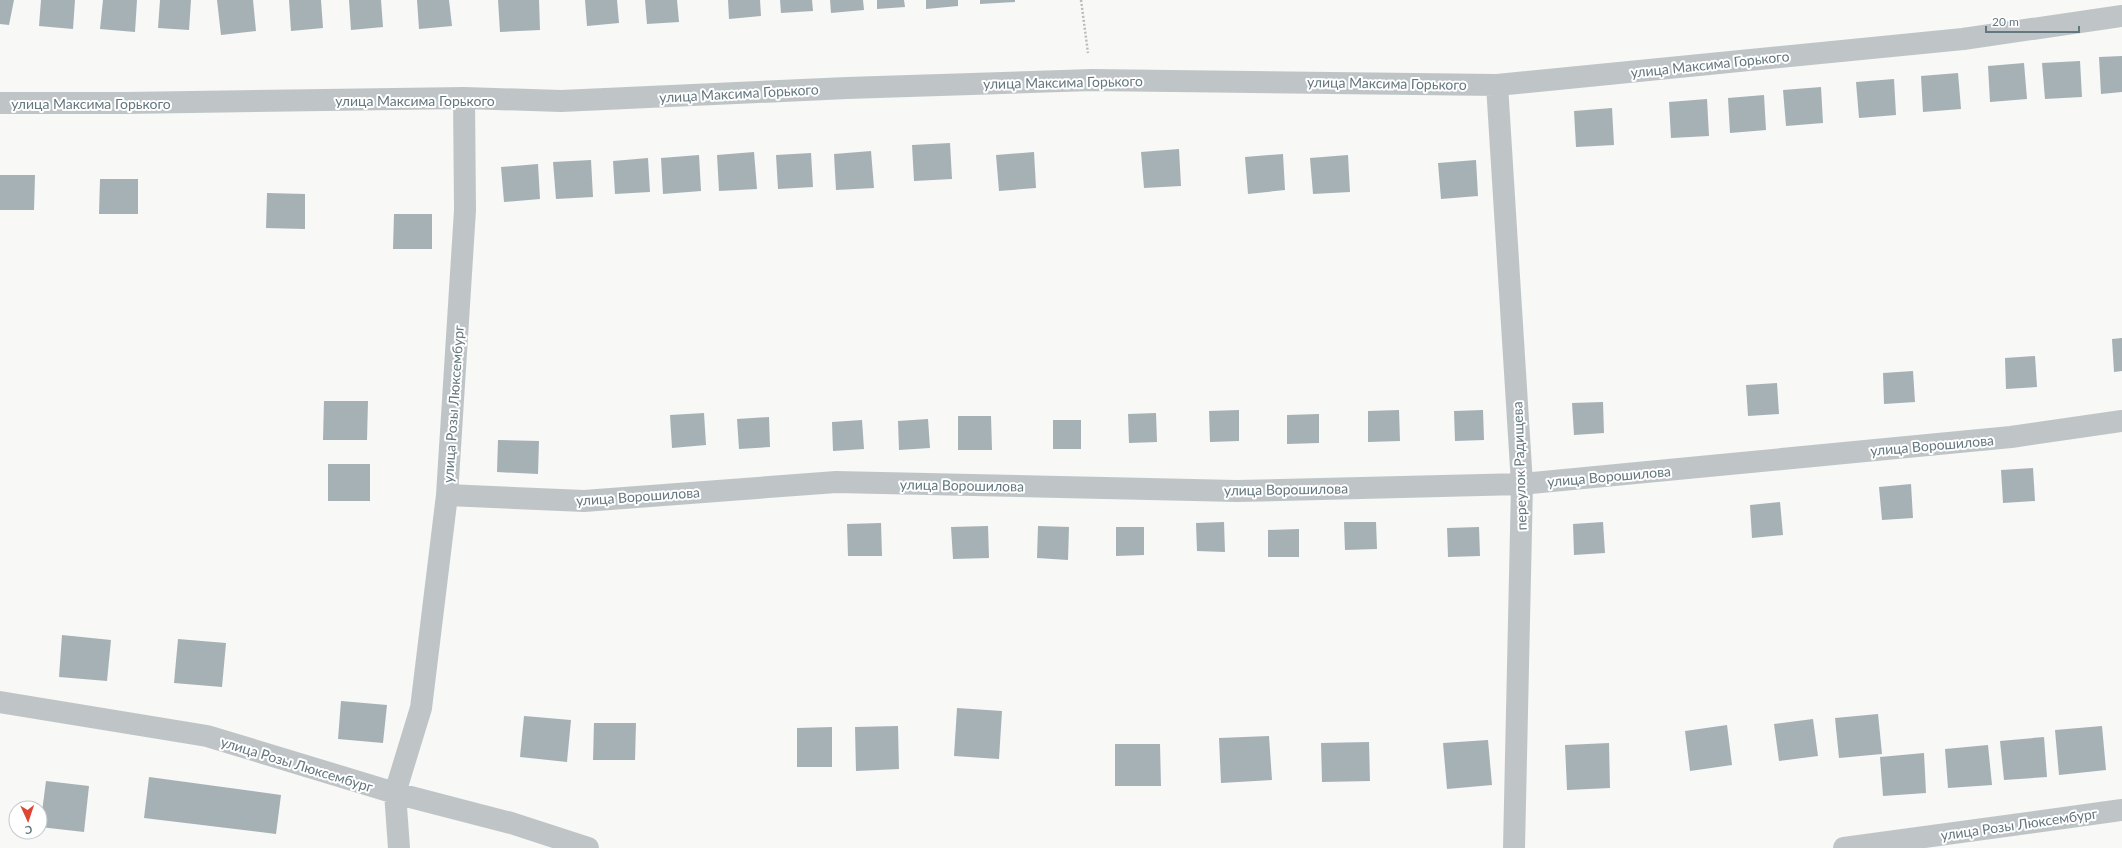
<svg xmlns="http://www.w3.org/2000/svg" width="2122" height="848" font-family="Lato,sans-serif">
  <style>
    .building { fill: #a6b1b5 }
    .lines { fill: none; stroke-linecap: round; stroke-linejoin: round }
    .path { stroke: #b8bcbe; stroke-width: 2.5; stroke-dasharray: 2 2; stroke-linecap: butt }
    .minor { stroke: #bfc5c7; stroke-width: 22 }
    .labels { text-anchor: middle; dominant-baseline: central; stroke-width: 4; stroke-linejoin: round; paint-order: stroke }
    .street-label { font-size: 14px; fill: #64777f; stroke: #fff }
  </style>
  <rect width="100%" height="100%" fill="#f8f8f6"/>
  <path class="building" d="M 0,0 L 14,0 L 9,25 L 0,24 Z
    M 41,0 L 75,0 L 73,29 L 39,26 Z
    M 103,0 L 137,0 L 135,32 L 100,29 Z
    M 160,0 L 191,0 L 189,30 L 158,28 Z
    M 217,0 L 253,0 L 256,31 L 221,35 Z
    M 289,0 L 321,0 L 323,28 L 291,31 Z
    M 349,0 L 381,0 L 383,27 L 351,30 Z
    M 417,0 L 449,0 L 452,26 L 419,29 Z
    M 498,0 L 539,0 L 540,30 L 500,32 Z
    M 585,0 L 617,0 L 619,23 L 587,26 Z
    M 645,0 L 677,0 L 679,22 L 647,24 Z
    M 728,0 L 760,0 L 761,16 L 729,19 Z
    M 780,0 L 812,0 L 813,11 L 781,13 Z
    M 830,0 L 863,0 L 864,10 L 831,13 Z
    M 877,0 L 904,0 L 905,7 L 877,9 Z
    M 926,0 L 958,0 L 958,6 L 926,9 Z
    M 980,0 L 1015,0 L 1015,2 L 980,4 Z
    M 2122,56 L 2122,92 L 2101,94 L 2099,57 Z
    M 2080,61 L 2082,97 L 2045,99 L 2042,63 Z
    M 2024,63 L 2027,99 L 1990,102 L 1988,66 Z
    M 1958,73 L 1961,109 L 1923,112 L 1921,76 Z
    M 1894,79 L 1896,115 L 1859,118 L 1856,82 Z
    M 1821,87 L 1823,123 L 1786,126 L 1783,90 Z
    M 1764,95 L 1766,130 L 1730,133 L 1728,98 Z
    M 1707,99 L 1709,136 L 1671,138 L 1669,102 Z
    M 1612,108 L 1614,145 L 1576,147 L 1574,111 Z
    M 950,143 L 952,179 L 914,181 L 912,145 Z
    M 1179,149 L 1181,186 L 1144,188 L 1141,152 Z
    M 871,151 L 874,188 L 836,190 L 834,154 Z
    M 754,152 L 757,189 L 719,191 L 717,155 Z
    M 1034,152 L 1036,188 L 999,191 L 996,155 Z
    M 811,153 L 813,187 L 778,189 L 776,155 Z
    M 1283,154 L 1285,190 L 1248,194 L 1245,157 Z
    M 699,155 L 701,191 L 663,194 L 661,158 Z
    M 1348,155 L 1350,192 L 1313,194 L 1310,158 Z
    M 648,158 L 650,192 L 615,194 L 613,161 Z
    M 591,160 L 593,197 L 556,199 L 553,162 Z
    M 1476,160 L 1478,196 L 1441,199 L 1438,163 Z
    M 538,164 L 540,199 L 504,202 L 501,167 Z
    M 0,175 L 35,175 L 34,210 L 0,210 Z
    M 100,179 L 138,179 L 138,214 L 99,214 Z
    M 267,193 L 305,194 L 305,229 L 266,228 Z
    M 394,214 L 432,214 L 432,249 L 393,249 Z
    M 2122,338 L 2122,371 L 2114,372 L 2112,339 Z
    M 2035,356 L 2037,387 L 2006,389 L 2005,358 Z
    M 1913,371 L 1915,402 L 1884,404 L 1883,373 Z
    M 1777,383 L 1779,414 L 1748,416 L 1746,385 Z
    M 324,401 L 368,401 L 367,440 L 323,440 Z
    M 1603,402 L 1604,433 L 1574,435 L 1572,403 Z
    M 1239,410 L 1239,441 L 1210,442 L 1209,411 Z
    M 1399,410 L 1400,441 L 1368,442 L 1368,411 Z
    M 1483,410 L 1484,440 L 1455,441 L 1454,411 Z
    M 704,413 L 706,445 L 672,448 L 670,415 Z
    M 1156,413 L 1157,442 L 1129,443 L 1128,414 Z
    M 1319,414 L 1319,443 L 1287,444 L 1287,415 Z
    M 958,416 L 991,416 L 992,450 L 958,450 Z
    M 769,417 L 770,447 L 739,449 L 737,419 Z
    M 928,419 L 930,448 L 899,450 L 898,421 Z
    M 862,420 L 864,449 L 833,451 L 832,422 Z
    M 1053,420 L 1081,420 L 1081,449 L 1053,449 Z
    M 498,440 L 539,441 L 538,474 L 497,472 Z
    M 328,464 L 370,464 L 370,501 L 328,501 Z
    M 2033,468 L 2035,501 L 2003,503 L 2001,470 Z
    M 1911,484 L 1913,518 L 1882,520 L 1879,487 Z
    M 1780,502 L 1783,535 L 1752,538 L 1750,505 Z
    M 1224,522 L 1225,552 L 1197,551 L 1196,523 Z
    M 1344,522 L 1376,522 L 1377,549 L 1345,550 Z
    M 1603,522 L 1605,553 L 1574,555 L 1573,524 Z
    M 881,523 L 882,556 L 848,556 L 847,524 Z
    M 988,526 L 989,558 L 953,559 L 951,527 Z
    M 1038,526 L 1069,527 L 1068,560 L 1037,558 Z
    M 1116,527 L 1144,527 L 1144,555 L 1116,556 Z
    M 1479,527 L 1480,556 L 1448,557 L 1447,528 Z
    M 1299,529 L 1299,557 L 1268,557 L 1268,530 Z
    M 62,635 L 111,640 L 107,681 L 59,677 Z
    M 178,639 L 226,643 L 222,687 L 174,683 Z
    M 341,701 L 387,705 L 383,743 L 338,739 Z
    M 957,708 L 1002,711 L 999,759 L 954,756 Z
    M 1878,714 L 1882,754 L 1839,758 L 1835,718 Z
    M 524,716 L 571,720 L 567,762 L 520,757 Z
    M 1813,719 L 1818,756 L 1779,761 L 1774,724 Z
    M 594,723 L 636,723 L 635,760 L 593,760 Z
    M 1727,725 L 1732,765 L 1690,771 L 1685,731 Z
    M 898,726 L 899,769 L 856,771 L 855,727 Z
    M 2102,726 L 2106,770 L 2059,775 L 2055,730 Z
    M 832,727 L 832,767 L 797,767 L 797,728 Z
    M 1269,736 L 1272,780 L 1221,783 L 1219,738 Z
    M 2044,737 L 2047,777 L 2004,780 L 2000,741 Z
    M 1488,740 L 1492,785 L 1447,789 L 1443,743 Z
    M 1369,742 L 1370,781 L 1322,782 L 1321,743 Z
    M 1609,743 L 1610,788 L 1567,790 L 1565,745 Z
    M 1115,744 L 1160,744 L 1161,786 L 1115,786 Z
    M 1988,745 L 1992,785 L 1948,788 L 1945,749 Z
    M 1924,753 L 1926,793 L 1883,796 L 1880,757 Z
    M 149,777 L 281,795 L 276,834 L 144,818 Z
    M 46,781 L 89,786 L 84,832 L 40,827 Z"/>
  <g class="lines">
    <path class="path" d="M 1081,0 L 1088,53"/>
    <path class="minor" d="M 1497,85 L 1522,484 L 1514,848
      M 0,103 L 125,103 L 464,98 L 561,101 L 847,88 L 1092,80 L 1497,85 L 1963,39 L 2122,16
      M 447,495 L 584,501 L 836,482 L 1237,491 L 1522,484 L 2011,437 L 2122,421
      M 0,702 L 207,736 L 395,793 L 511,823 L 588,848
      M 399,848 L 395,793 L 421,708 L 447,495 L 465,210 L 464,98
      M 1844,848 L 2122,810"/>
  </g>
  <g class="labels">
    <g class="street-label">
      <text transform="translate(1710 64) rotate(-6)">улица Максима Горького</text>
      <text transform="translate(1063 82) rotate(-1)">улица Максима Горького</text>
      <text transform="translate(1387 83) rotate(1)">улица Максима Горького</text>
      <text transform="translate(739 93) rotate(-3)">улица Максима Горького</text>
      <text x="415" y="100">улица Максима Горького</text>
      <text x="91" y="103">улица Максима Горького</text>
      <text transform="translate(453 404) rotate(-86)">улица Розы Люксембург</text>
      <text transform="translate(1932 445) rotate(-5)">улица Ворошилова</text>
      <text transform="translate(1519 466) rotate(-92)">переулок Радищева</text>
      <text transform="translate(1609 476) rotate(-5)">улица Ворошилова</text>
      <text transform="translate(962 485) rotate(1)">улица Ворошилова</text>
      <text transform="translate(1286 489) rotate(-1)">улица Ворошилова</text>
      <text transform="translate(638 496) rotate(-4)">улица Ворошилова</text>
      <text transform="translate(297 764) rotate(17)">улица Розы Люксембург</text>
      <text transform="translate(2019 824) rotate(-8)">улица Розы Люксембург</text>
    </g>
  </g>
  <g transform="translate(28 820) rotate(177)"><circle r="19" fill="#ffffff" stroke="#c1c9cc"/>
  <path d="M0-3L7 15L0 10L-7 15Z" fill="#dc4632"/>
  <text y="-6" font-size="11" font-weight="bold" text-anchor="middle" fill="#64777f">С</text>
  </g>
  <path d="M1986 26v6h93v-6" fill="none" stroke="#64777f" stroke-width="2"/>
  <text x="1992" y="26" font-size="12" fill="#64777f" stroke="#ffffff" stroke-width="3" paint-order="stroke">20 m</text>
</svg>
